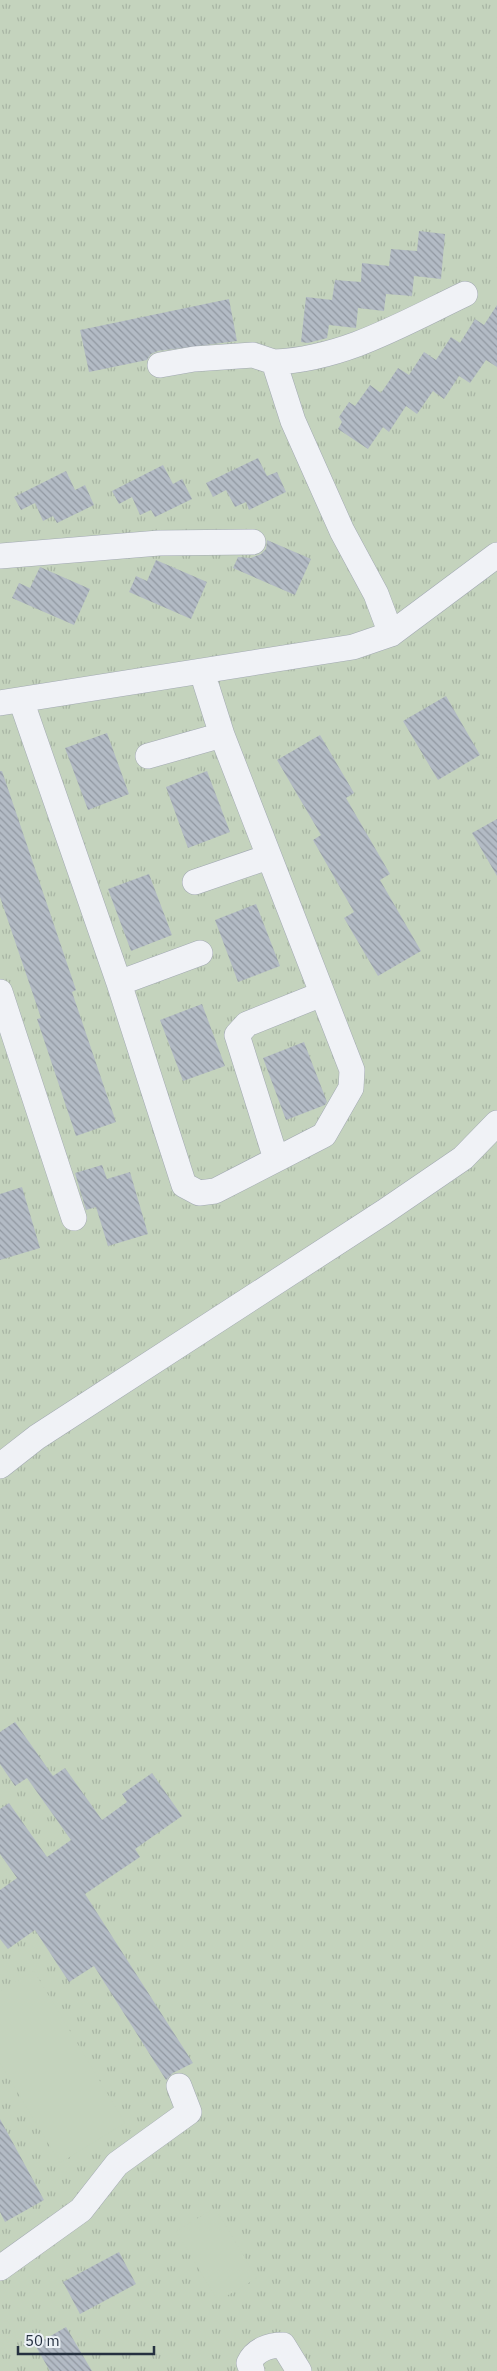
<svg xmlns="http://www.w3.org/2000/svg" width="497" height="2371" font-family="'IBM Plex Sans',sans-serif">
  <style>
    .grass { fill: url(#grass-tufts) }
    .garden { fill: #c4d3bd }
    .building { fill: url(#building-back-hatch) }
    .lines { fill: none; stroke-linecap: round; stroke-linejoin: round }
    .minor-casing { stroke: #a2a9b2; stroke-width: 26 }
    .minor { stroke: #f0f2f6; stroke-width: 25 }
  </style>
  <defs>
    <pattern id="grass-tufts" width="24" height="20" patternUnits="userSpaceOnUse" patternTransform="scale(1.25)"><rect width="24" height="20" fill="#c4d3bd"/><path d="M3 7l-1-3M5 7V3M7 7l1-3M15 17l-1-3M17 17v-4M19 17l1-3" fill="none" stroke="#a8b5a4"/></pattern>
    <pattern id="building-back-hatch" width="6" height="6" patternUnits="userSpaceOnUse" patternTransform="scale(1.25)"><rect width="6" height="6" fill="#b3bbc5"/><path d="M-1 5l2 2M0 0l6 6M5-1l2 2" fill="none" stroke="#9198a1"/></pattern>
  </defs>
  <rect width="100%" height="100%" fill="#dde2e8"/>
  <path class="grass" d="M 0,0 L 497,0 L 497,2371 L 0,2371 Z"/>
  <path class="garden" d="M 34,1971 L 125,2123 L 60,2163 L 0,2063 L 0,1991 Z
    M 215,2208 L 257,2278 L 218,2301 L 176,2231 Z"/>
  <path class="building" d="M 419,231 L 445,234 L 441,279 L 414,276 L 412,296 L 386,294 L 384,311 L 358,308 L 356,328 L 329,325 L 327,338 L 308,343 L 301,342 L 306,297 L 332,300 L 335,280 L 361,282 L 362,263 L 389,266 L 391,249 L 417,251 Z
    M 229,299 L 237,341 L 158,351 L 151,354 L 147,360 L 89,372 L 80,330 Z
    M 497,305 L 497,367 L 486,360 L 470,383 L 459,376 L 444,399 L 433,391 L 417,414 L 406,406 L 389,432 L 383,427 L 368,449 L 338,429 L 342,422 L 339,417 L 349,402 L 355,406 L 370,385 L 381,393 L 398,368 L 409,375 L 424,352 L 436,360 L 451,337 L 460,343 L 475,319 L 484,325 Z
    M 258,458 L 267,476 L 277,472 L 286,492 L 249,510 L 246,502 L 235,507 L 226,490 L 213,497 L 206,483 Z
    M 163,465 L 173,484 L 182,479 L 192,499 L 155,517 L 151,510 L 140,515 L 132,497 L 119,504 L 112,491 Z
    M 66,471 L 75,490 L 85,485 L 94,505 L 57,523 L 53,516 L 43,521 L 35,503 L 21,510 L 14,497 Z
    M 267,540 L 311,559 L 295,595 L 233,568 L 238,557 L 251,558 L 261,554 L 266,549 Z
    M 156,560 L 207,582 L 191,619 L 129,592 L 136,576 L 147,581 Z
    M 40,567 L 90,589 L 74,625 L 12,598 L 19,583 L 30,588 Z
    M 446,696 L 480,755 L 438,780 L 403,721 Z
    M 107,733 L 129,794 L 88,810 L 65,748 Z
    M 320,735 L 354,793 L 346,798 L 390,874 L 380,880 L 421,951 L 378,976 L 344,918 L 354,912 L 313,840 L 321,835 L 277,760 Z
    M 0,771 L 2,771 L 76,990 L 72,992 L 116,1122 L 76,1136 L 37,1019 L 41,1018 L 0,897 Z
    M 207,771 L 230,832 L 188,848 L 166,787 Z
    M 497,819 L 497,876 L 472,833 Z
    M 149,874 L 172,935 L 131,951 L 108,889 Z
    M 256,904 L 280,966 L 238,982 L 215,920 Z
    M 202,1004 L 225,1066 L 183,1081 L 160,1020 Z
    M 304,1042 L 327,1102 L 325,1105 L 286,1120 L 263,1058 Z
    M 102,1165 L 107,1179 L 130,1172 L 148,1234 L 108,1246 L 96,1207 L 86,1210 L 75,1173 Z
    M 22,1187 L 40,1248 L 0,1260 L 0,1194 Z
    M 15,1722 L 53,1776 L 65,1768 L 102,1820 L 127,1802 L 122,1794 L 152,1773 L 182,1816 L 135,1849 L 140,1857 L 85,1894 L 193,2063 L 173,2073 L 166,2080 L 94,1966 L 69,1982 L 35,1930 L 8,1949 L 0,1939 L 0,1890 L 17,1878 L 0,1854 L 0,1809 L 9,1803 L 47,1857 L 71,1840 L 27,1778 L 15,1786 L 0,1764 L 0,1732 Z
    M 0,2119 L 44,2200 L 5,2222 L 0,2212 Z
    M 119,2252 L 136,2284 L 80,2314 L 63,2282 Z
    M 66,2327 L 92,2371 L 50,2371 L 35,2345 Z"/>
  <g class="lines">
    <g class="minor-casing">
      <path id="minor" d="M 274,362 C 344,359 402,324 465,294
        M 160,365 L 194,359 L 253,355 L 274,362 L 293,421 L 342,531 L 376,594 L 391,634
        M 0,556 L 159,543 L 253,542
        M 21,700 L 119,983 L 184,1185 L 199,1193 L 215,1191 L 324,1135 L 351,1088 L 352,1070 L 222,735 L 202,672
        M 0,703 L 321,652 L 353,647 L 391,634 L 497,555
        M 148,756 L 222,735
        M 195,882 L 268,857
        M 119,983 L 200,953
        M 0,992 L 74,1218
        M 276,1159 L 237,1035 L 247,1024 L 322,994
        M 0,1466 L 37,1437 L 384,1212 L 463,1158 L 497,1123
        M 0,2268 L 81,2210 L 117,2164 L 189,2112 L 179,2086
        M 252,2371 L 249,2363 C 255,2350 269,2345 283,2345 L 299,2371"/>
    </g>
    <use href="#minor" class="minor"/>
  </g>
  <path d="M18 2346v8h136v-8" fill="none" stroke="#253040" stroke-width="2.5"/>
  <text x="25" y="2346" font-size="15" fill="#253040" stroke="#ecf1f6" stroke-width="4" paint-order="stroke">50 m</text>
</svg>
